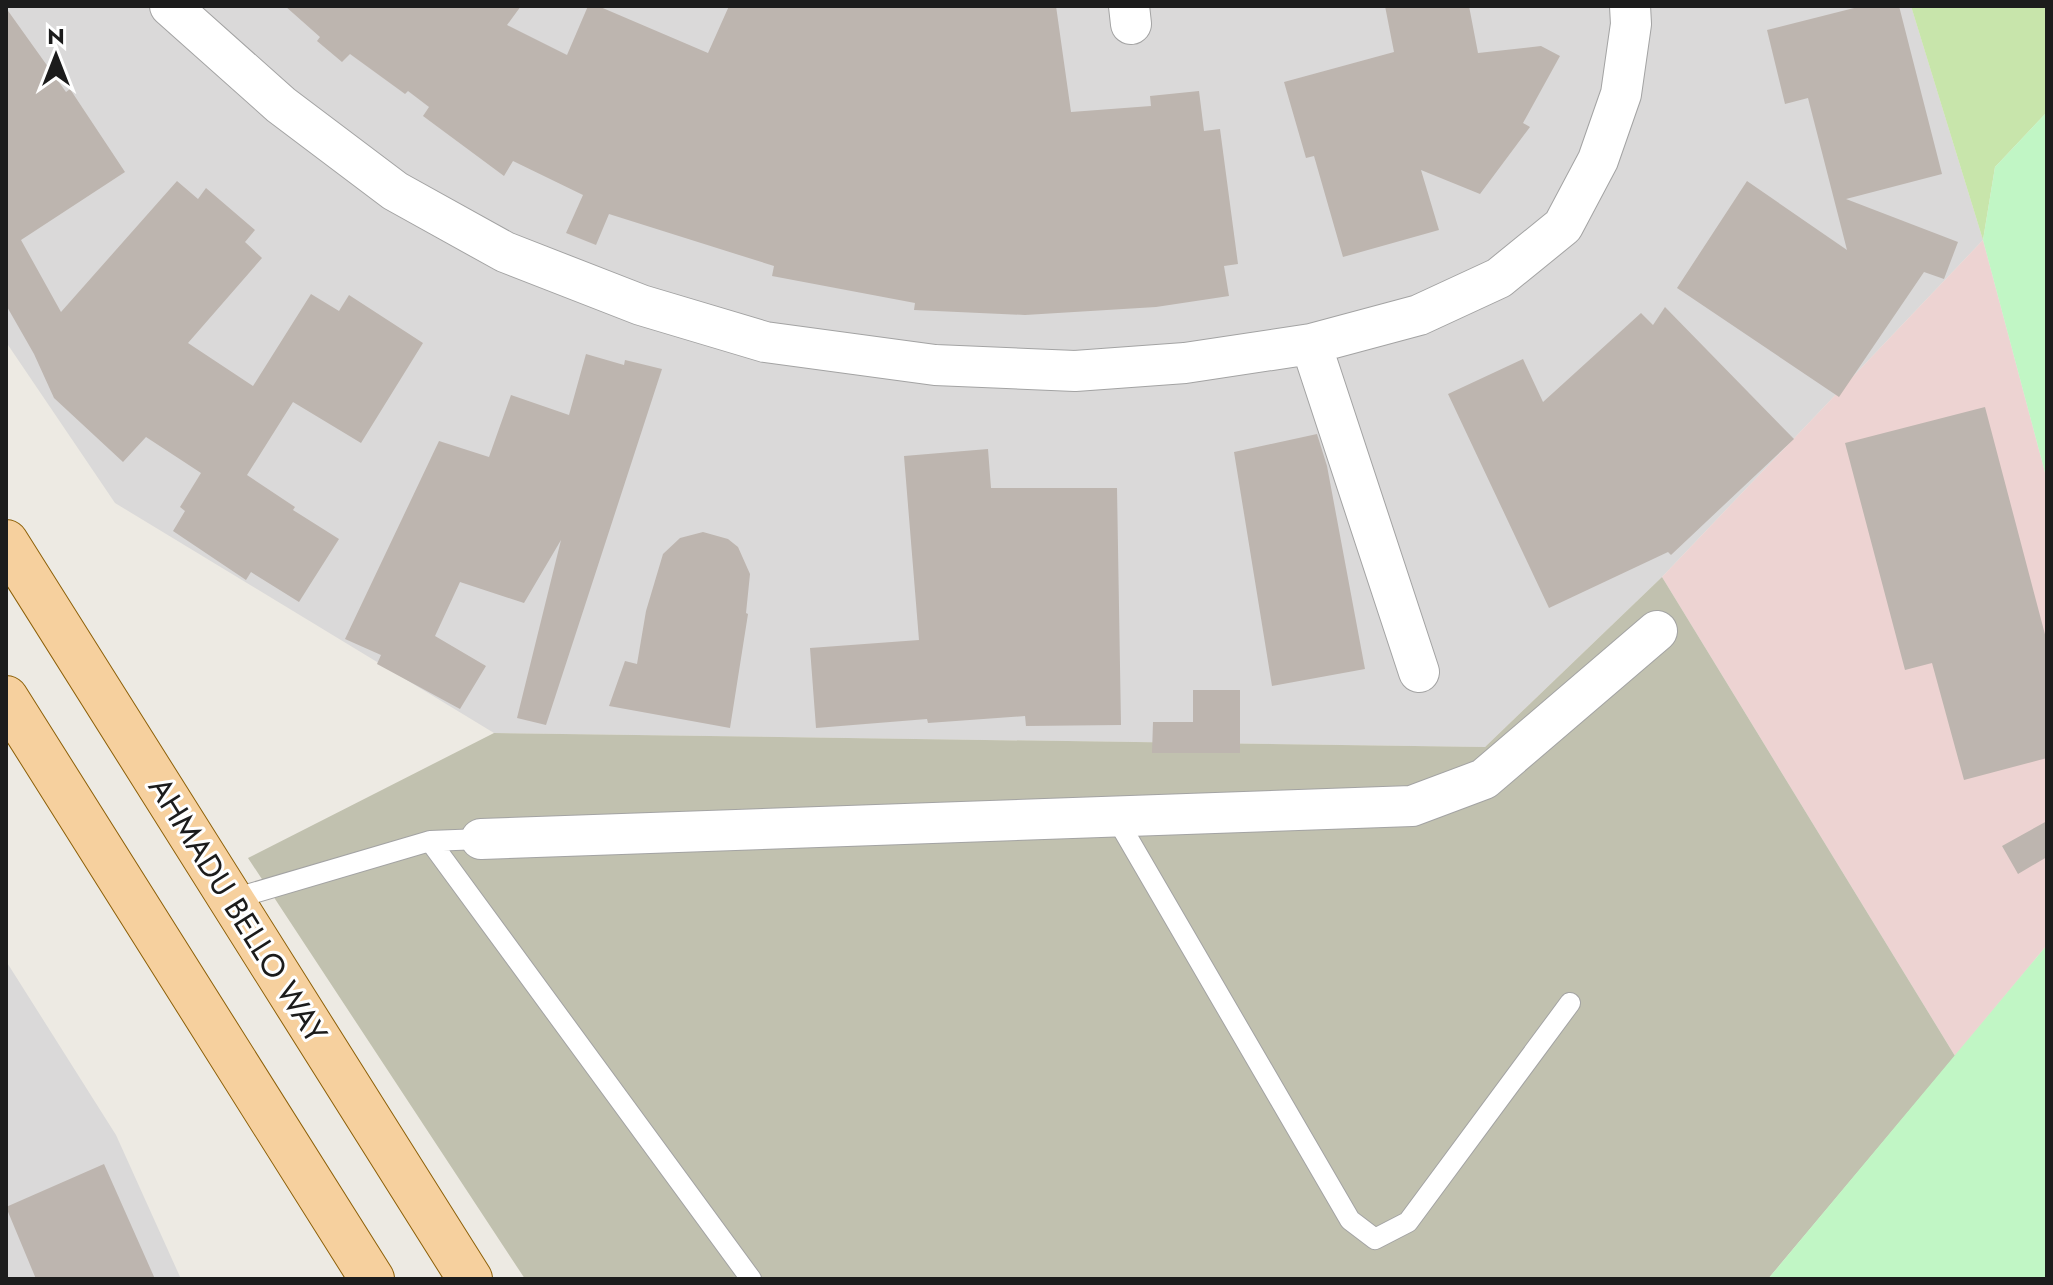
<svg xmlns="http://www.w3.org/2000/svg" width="2053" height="1285" font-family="Jost,sans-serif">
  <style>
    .residential { fill: #dad9d9 }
    .commercial { fill: #edd3d2 }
    .construction { fill: #c1c1af }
    .grass { fill: #c8e5ab }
    .park { fill: #c1f6c5 }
    .building { fill: #bdb5af }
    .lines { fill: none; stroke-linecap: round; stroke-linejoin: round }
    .service-casing { stroke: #a3a3a3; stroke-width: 22 }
    .minor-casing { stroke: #a3a3a3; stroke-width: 42 }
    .primary-casing { stroke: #8d6008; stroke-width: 46 }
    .service { stroke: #fff; stroke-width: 20 }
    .minor { stroke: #fff; stroke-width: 40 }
    .primary { stroke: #f6d09e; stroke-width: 44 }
    .labels { text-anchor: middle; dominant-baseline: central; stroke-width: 6; stroke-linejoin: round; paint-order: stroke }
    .street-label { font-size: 32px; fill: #1c1c1c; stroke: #fff }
  </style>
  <rect width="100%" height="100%" fill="#edeae3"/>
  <path class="residential" d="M 6,6 L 1911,6 L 1983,240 L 1662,577 L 1485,747 L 494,733 L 115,503 L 6,342 Z
    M 6,961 L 116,1135 L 181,1279 L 6,1279 Z"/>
  <path class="commercial" d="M 1983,240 L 2047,480 L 2047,945 L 1955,1056 L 1662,577 Z"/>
  <path class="construction" d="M 1662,577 L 1955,1056 L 1768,1279 L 525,1279 L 248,858 L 494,733 L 1485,747 Z"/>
  <path class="grass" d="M 1911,6 L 2047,6 L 2047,112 L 1995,167 L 1983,240 Z"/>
  <path class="park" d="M 2047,112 L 2047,480 L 1983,240 L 1995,167 Z
    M 2047,945 L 2047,1279 L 1768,1279 Z"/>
  <path class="building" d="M 285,6 L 521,6 L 507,25 L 567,55 L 588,6 L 598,6 L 708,53 L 729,6 L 1056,6 L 1071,112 L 1151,106 L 1150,96 L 1199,91 L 1204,131 L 1220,129 L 1238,264 L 1224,266 L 1229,296 L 1156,307 L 1025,315 L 914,310 L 915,303 L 772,276 L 774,266 L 609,214 L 596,245 L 566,233 L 583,195 L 513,161 L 504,176 L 423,116 L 429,107 L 408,91 L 405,94 L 350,54 L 342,62 L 317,41 L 320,37 Z
    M 1385,6 L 1469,6 L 1478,53 L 1541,46 L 1560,56 L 1523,123 L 1530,127 L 1480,194 L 1421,170 L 1439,230 L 1343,257 L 1314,156 L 1306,158 L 1284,82 L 1394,52 Z
    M 1862,6 L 1899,6 L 1942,174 L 1846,199 L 1958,242 L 1944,279 L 1924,272 L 1839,397 L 1677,288 L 1747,181 L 1847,250 L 1808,98 L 1785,104 L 1767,30 Z
    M 6,8 L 66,92 L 70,89 L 125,172 L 21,240 L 61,312 L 177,181 L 198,199 L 206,188 L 255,230 L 245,242 L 262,258 L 188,343 L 253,386 L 311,294 L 339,311 L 349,295 L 423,343 L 361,443 L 293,402 L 247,475 L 295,507 L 293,510 L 339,539 L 299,602 L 251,572 L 246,580 L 173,531 L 185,511 L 180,507 L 201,473 L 146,437 L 123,462 L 54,398 L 34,354 L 6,305 Z
    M 1665,307 L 1794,439 L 1671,555 L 1668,552 L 1549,608 L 1448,394 L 1523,359 L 1543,402 L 1641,313 L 1653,325 Z
    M 586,354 L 624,365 L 625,360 L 662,369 L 546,725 L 517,718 L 561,540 L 524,603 L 460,582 L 435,636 L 486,666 L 460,709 L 377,664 L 381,655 L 345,639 L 439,441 L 489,457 L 511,395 L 569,415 Z
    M 1985,407 L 2047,642 L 2047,758 L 1964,780 L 1932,663 L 1905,670 L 1845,443 Z
    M 1317,434 L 1327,466 L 1365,669 L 1272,686 L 1234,452 Z
    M 988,449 L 991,488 L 1117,488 L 1121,725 L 1026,726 L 1025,716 L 928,723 L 927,719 L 816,728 L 810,648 L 919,640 L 904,456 Z
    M 703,532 L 728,539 L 738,547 L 750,574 L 746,613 L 748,614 L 730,728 L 609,706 L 625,661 L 637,664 L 646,611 L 663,554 L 680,538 Z
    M 1193,690 L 1240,690 L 1240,753 L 1152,753 L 1153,722 L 1193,722 Z
    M 2047,821 L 2047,857 L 2018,874 L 2002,846 Z
    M 104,1164 L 155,1279 L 36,1279 L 6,1207 Z"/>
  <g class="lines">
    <g class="service-casing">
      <path id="service" d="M 1115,816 L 1350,1220 L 1375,1239 L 1408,1222 L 1570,1003
        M 430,841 L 751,1279
        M 233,899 L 430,841 L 481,839"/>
    </g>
    <g class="minor-casing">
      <path id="minor" d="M 170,6 L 281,105 L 395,191 L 505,252 L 641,305 L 765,342 L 935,365 L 1075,371 L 1185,363 L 1311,344 L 1419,315 L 1499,278 L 1563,226 L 1598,160 L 1621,94 L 1631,24 L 1630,6
        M 1129,6 L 1131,24
        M 1311,344 L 1419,672
        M 481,839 L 1412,806 L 1484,779 L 1657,631"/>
    </g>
    <g class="primary-casing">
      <path id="primary" d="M 6,542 L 470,1279
        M 6,698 L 372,1279"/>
    </g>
    <use href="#service" class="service"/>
    <use href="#minor" class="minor"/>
    <use href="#primary" class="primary"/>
  </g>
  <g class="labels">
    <g class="street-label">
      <text transform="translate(238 910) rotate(58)">AHMADU BELLO WAY</text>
    </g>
  </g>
  <rect width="2053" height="1285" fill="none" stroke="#1c1c1c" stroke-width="16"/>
  <g transform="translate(56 56)" stroke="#ffffff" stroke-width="6" paint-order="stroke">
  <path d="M0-6L14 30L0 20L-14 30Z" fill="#1c1c1c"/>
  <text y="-12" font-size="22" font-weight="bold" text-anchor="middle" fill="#1c1c1c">N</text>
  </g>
</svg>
